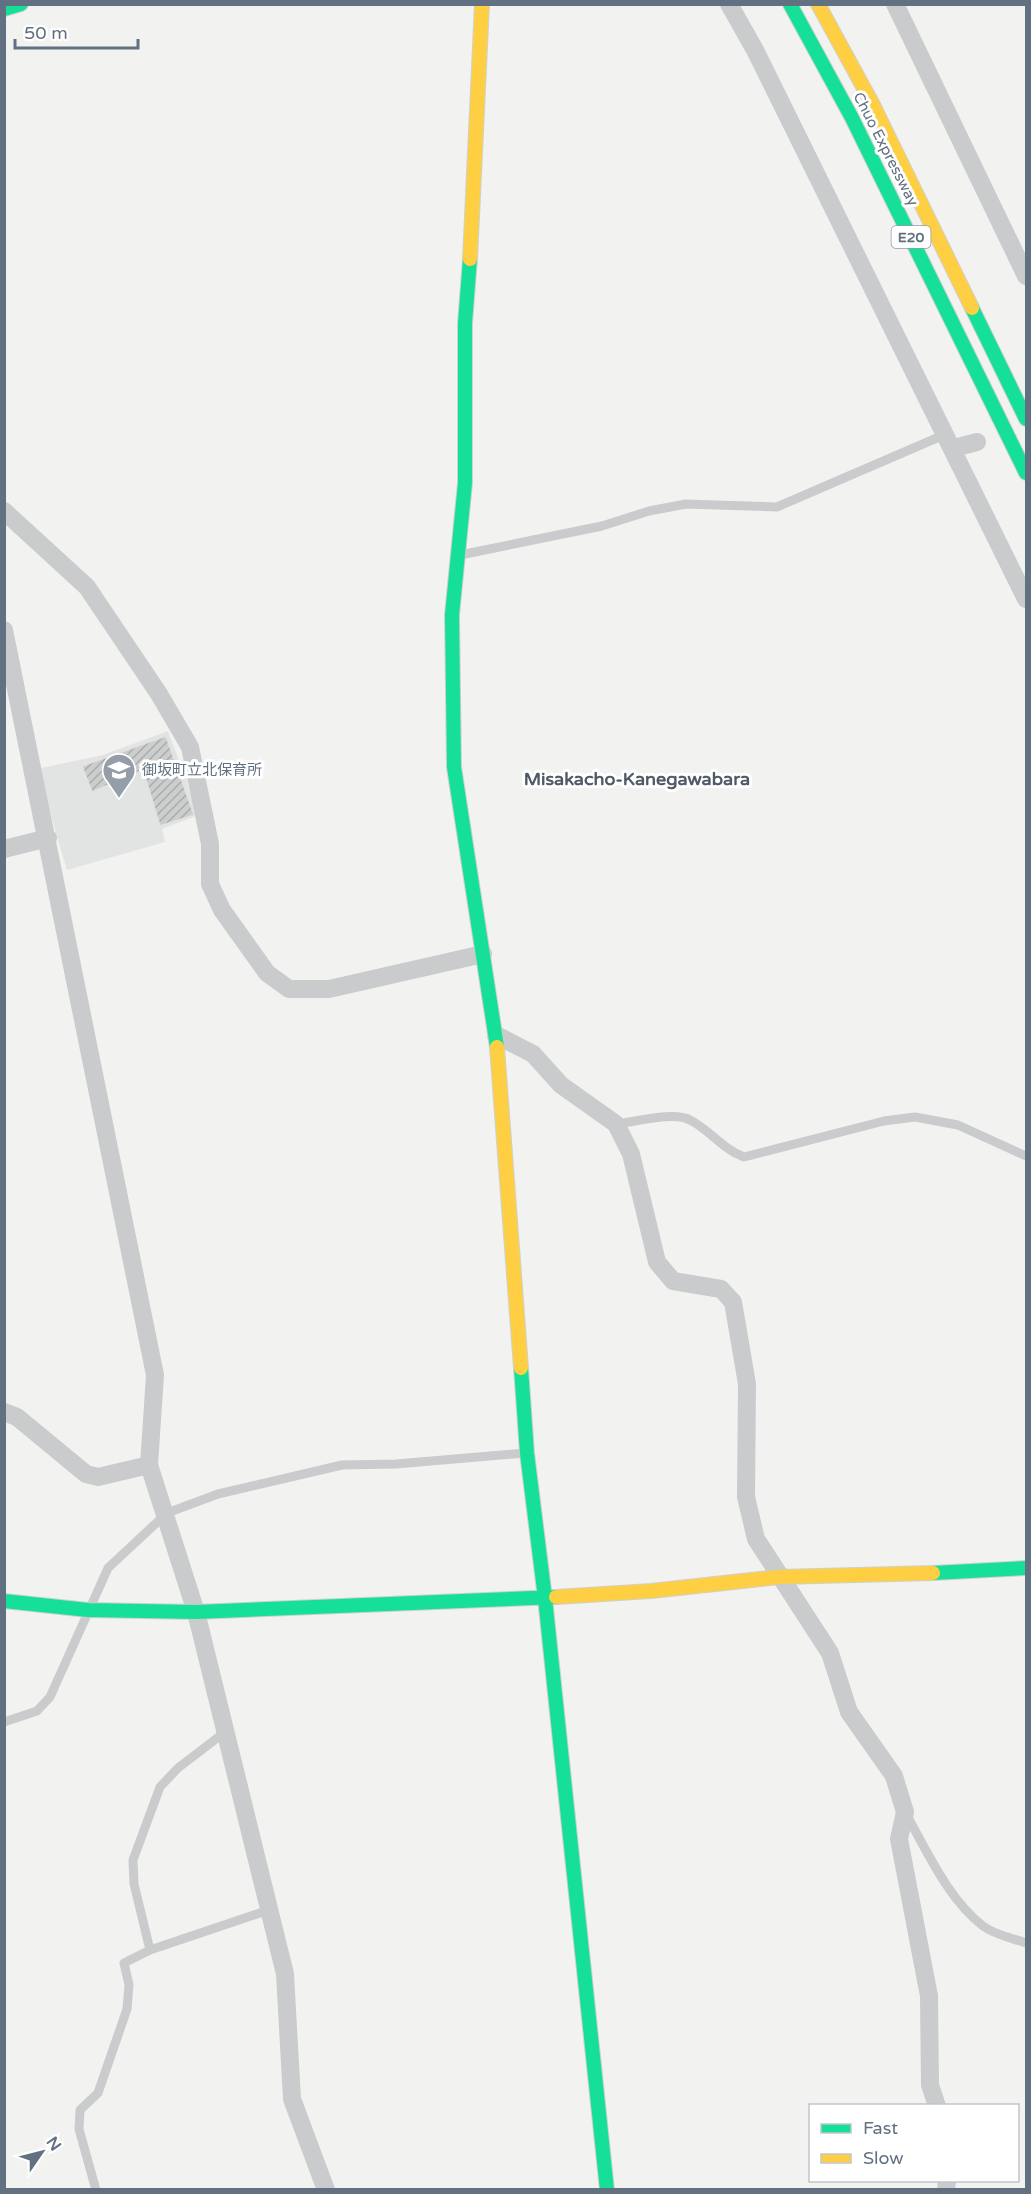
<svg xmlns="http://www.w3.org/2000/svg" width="1031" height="2194" font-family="'Varela Round','Noto Sans JP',sans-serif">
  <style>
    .built { fill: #e2e4e3 }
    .building { fill: url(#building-hatch); stroke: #e2e2e0; stroke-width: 1.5 }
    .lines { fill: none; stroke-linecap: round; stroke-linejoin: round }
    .fast-casing { stroke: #cfd1d0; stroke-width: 16 }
    .slow-casing { stroke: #cfd1d0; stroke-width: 16 }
    .lane { stroke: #cacbcc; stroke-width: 9 }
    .street { stroke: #cacbcc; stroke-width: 18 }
    .fast { stroke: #16e098; stroke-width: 14 }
    .slow { stroke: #ffcf43; stroke-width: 14 }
    .labels { text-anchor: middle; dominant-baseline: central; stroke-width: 6; stroke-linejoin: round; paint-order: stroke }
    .shield { fill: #fff; stroke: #919ca7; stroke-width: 1.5 }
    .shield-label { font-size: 14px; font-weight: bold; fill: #627181 }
    .street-label { font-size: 15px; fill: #627181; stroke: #fff }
    .poi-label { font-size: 15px; fill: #627181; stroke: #fff; text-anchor: start }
    .quarter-label { font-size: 18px; font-weight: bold; fill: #505a66; stroke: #fff }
  </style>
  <defs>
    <pattern id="building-hatch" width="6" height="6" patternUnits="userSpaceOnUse" patternTransform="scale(1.5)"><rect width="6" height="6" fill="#cccece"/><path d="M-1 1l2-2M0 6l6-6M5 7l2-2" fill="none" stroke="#a9acad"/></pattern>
  </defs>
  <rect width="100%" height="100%" fill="#f2f3f0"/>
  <path class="built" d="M 168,731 L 187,781 L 196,816 L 162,829 L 165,842 L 67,870 L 37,769 L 103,755 Z"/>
  <path class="building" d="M 166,736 L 194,815 L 160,826 L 143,770 L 92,792 L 82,766 Z"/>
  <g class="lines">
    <g class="fast-casing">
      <path id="fast" d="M 790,4 L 852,118 L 1026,473
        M 4,9 L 21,4
        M 470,259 L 465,323 L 465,483 L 452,615 L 454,767 L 497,1047
        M 972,308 L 1026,419
        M 521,1368 L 527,1453 L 545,1598 L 607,2190
        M 933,1573 L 1026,1568
        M 4,1601 L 88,1610 L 196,1612 L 556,1597"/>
    </g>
    <g class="slow-casing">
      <path id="slow" d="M 818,4 L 872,103 L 972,308
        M 470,259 L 482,4
        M 497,1047 L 521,1368
        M 556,1597 L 651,1591 L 779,1577 L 933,1573"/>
    </g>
    <path class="lane" d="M 460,555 L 602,526 L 649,511 L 686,504 L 777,507 L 946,434
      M 616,1124 C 635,1122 674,1111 690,1120 C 710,1130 722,1149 744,1157 L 884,1121 L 915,1117 L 958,1125 L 1026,1156
      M 4,1722 L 37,1711 L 50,1697 L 108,1568 L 167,1513 L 218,1494 L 342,1465 L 396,1464 L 525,1453
      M 906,1814 C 927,1851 948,1899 983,1926 C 995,1935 1012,1938 1026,1943
      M 150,1950 L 134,1884 L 133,1860 L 160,1787 L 178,1768 L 225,1732
      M 96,2190 L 79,2129 L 80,2110 L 98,2093 L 127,2009 L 129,1985 L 124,1963 L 150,1950 L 269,1910"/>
    <path class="street" d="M 729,4 L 755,50 L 1026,599
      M 895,4 L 1026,276
      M 954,448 L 977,442
      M 4,511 L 87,587 L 159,694 L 190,747 L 210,844 L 210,884 L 222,910 L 267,973 L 289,989 L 329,989 L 483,954
      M 4,630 L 155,1375 L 149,1465 L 196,1612 L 285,1974 L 292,2099 L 326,2190
      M 4,849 L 48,838
      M 496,1035 L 533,1054 L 561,1085 L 616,1124 L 631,1154 L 657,1262 L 673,1281 L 721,1289 L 733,1302 L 747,1384 L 746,1497 L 756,1539 L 830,1653 L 849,1712 L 894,1776 L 905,1812 L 899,1839 L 929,1996 L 930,2085 L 937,2106
      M 4,1412 L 17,1417 L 86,1474 L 98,1477 L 149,1465
      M 946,2190 L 947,2180"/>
    <use href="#fast" class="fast"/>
    <use href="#slow" class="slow"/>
  </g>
  <defs>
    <g id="school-pin" transform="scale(1.725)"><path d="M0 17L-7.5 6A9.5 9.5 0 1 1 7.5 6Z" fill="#949ea8" stroke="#fff"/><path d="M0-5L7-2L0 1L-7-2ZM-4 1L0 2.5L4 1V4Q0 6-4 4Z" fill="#fff"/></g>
  </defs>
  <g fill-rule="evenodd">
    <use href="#school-pin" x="119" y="770"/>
  </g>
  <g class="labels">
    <rect class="shield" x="891.5" y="226" width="39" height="22" rx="4.5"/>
    <g class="shield-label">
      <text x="911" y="237">E20</text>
    </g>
    <g class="street-label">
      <text transform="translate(886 149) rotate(63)">Chuo Expressway</text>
    </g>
    <g class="poi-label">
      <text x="142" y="770">御坂町立北保育所</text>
    </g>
    <g class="quarter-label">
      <text x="637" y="779">Misakacho-Kanegawabara</text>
    </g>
  </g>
  <rect width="1031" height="2194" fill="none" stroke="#627181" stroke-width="12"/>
  <rect x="809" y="2104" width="210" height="78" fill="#ffffff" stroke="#c0c6cd" stroke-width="1.5"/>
  <rect x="821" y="2124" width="30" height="9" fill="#16e098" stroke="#c0c6cd" stroke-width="1.5"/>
  <text x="863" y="2134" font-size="18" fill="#627181">Fast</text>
  <rect x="821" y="2154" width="30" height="9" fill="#ffcf43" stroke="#c0c6cd" stroke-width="1.5"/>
  <text x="863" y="2164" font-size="18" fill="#627181">Slow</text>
  <g transform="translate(42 2152) rotate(55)" stroke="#ffffff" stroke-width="4.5" paint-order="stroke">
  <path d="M0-4.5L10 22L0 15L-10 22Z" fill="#627181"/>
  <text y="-9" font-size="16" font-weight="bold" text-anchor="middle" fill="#627181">N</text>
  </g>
  <path d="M15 39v9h123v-9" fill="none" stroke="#627181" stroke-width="3"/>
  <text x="24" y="39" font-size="18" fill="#627181" stroke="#ffffff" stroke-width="4.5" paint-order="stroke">50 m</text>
</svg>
